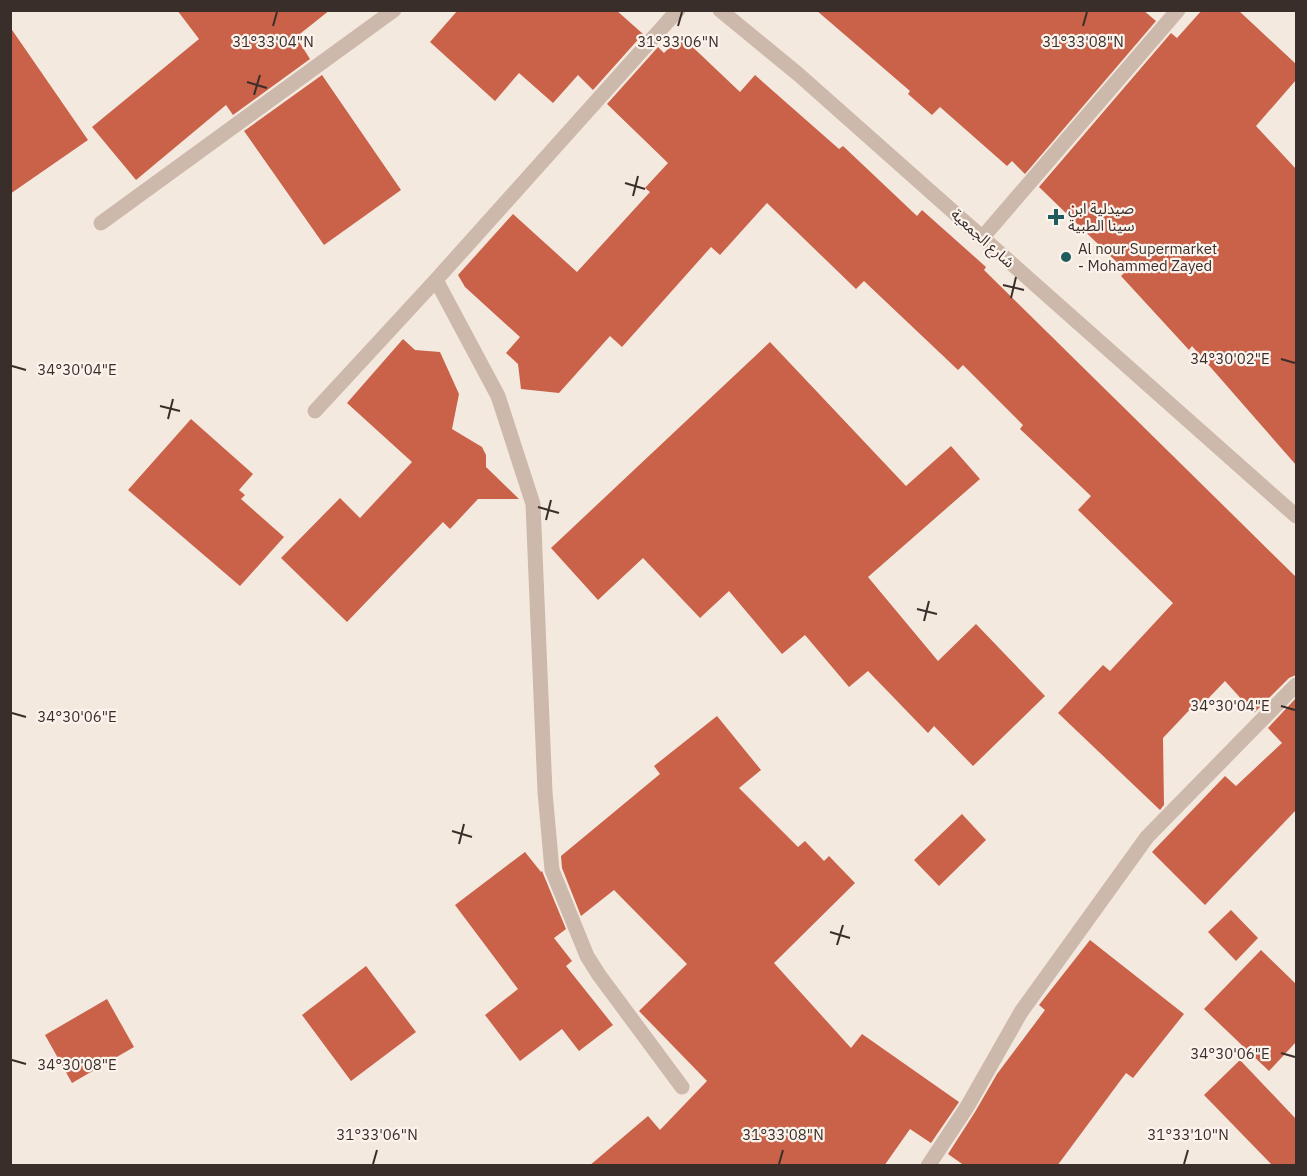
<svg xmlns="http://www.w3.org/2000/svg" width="1307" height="1176" font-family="'IBM Plex Sans','Noto Sans Arabic',sans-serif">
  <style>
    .building { fill: #c96249 }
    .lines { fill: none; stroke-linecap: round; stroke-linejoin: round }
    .minor { stroke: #cdb9ab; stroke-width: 15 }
    .ticks { fill: none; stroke: #3a2e2a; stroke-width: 2 }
    .poi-dot { fill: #1e5c5d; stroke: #fbf3ec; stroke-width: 2 }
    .labels { text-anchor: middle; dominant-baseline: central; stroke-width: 4.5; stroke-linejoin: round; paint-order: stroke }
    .poi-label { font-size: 15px; fill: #3a2e2a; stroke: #fbf3ec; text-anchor: start }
    .street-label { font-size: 15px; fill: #3a2e2a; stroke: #fbf3ec }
    .ticks-label { font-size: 15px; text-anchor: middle; fill: #3a2e2a; stroke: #fbf3ec; stroke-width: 4.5; stroke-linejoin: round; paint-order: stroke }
  </style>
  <rect width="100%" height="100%" fill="#f4e9df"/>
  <path class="building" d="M 177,10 L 330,10 L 296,37 L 310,59 L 233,115 L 226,105 L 136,180 L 92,127 L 199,39 Z
    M 458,10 L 616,10 L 643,34 L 593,90 L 578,75 L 553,103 L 519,73 L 495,101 L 430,42 Z
    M 816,10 L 1143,10 L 1156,21 L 1025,174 L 1012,161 L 1007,166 L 940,107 L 932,115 L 908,94 L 910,91 Z
    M 1202,10 L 1238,10 L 1296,64 L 1296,80 L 1256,126 L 1296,169 L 1296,465 L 1192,346 L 1189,350 L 1121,276 L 1126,271 L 1039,187 L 1171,33 L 1177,38 Z
    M 10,27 L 88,140 L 10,194 Z
    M 681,36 L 740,92 L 755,75 L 839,149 L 843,146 L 917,216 L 922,210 L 986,267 L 984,270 L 1296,577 L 1296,675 L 1289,678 L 1254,713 L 1225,681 L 1201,706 L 1197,702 L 1163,738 L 1164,805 L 1160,810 L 1058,713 L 1103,665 L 1110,671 L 1173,603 L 1078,510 L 1091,496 L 1020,429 L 1023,425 L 963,365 L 958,370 L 864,281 L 856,289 L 767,203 L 720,255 L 711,247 L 622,347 L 610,336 L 559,393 L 521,389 L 518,364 L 506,353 L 520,337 L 465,287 L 458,275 L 513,214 L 577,272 L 650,192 L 645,188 L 668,163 L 607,104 L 658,47 L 664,53 Z
    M 322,75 L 401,190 L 324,245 L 244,131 Z
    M 403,339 L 415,350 L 440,352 L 459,394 L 452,429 L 482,447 L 486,455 L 486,467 L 519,499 L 478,499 L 450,529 L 443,522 L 347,622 L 281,558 L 340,498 L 360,518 L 412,462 L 347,403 Z
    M 770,342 L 906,486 L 951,446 L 980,479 L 868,577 L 938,661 L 976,624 L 1045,696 L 973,766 L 934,726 L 928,733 L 868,671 L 849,687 L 805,635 L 782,654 L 729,591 L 700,618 L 643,558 L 598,600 L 551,548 Z
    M 191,419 L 253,474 L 239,490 L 245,495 L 241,499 L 284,537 L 240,586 L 128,490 Z
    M 1296,698 L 1296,810 L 1205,905 L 1152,852 L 1225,776 L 1236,786 L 1282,743 L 1268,728 Z
    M 717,716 L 761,770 L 739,788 L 798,847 L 805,841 L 824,861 L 829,856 L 855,883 L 774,963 L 851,1048 L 862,1034 L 959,1102 L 931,1143 L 910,1129 L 884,1166 L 589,1166 L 648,1116 L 660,1130 L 707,1081 L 639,1011 L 687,964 L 614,890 L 581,916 L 562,868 L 561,856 L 660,774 L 654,766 Z
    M 962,814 L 986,840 L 939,886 L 914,860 Z
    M 525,852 L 541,872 L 542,871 L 566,929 L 554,938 L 572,961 L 566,966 L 613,1025 L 579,1051 L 562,1029 L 520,1061 L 485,1015 L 518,989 L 455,905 Z
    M 1231,910 L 1258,938 L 1236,961 L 1208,932 Z
    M 1090,940 L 1184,1014 L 1133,1078 L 1126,1073 L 1057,1166 L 965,1166 L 948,1154 L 975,1112 L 997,1074 L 1045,1010 L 1039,1005 Z
    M 1261,950 L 1296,984 L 1296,1042 L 1269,1071 L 1204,1009 Z
    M 366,966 L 416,1032 L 351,1081 L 302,1015 Z
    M 107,999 L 134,1047 L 72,1083 L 45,1035 Z
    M 1240,1060 L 1296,1119 L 1296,1166 L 1273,1166 L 1204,1095 Z"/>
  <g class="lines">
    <path class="minor" d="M 720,10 L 798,74 L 1296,516
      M 101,223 L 394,10
      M 982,238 L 1178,10
      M 436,280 L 498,396 L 533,504 L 545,792 L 552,870 L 587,956 L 599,975 L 682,1087
      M 315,411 L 436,280 L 678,10
      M 928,1166 L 967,1107 L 1021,1012 L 1147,837 L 1296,685"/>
  </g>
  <path class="ticks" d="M 273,26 L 277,12M 678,26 L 682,12M 1083,26 L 1087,12M 247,82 L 267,88M 254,95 L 260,75M 625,183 L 645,189M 633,196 L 638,176M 1003,285 L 1024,290M 1011,298 L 1016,277M 1281,359 L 1295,363M 12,366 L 26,370M 160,406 L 180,411M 168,419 L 173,399M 538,507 L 559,513M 546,520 L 551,500M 917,609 L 937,614M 924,621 L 929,601M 1281,706 L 1295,710M 12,713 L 26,717M 452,831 L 472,837M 459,844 L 464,824M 830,932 L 850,938M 837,945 L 843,925M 1281,1053 L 1295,1057M 12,1060 L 26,1064M 373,1164 L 377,1150M 779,1164 L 783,1150M 1184,1164 L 1188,1150"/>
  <g class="poi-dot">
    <path d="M1053 208h6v6h6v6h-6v6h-6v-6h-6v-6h6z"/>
    <circle cx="1066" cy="257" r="6"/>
  </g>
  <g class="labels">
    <g class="poi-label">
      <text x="1068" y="208">صيدلية ابن<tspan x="1068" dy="17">سينا الطبية</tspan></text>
      <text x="1078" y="248">Al nour Supermarket<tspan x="1078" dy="17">- Mohammed Zayed</tspan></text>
    </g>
    <g class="street-label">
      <text transform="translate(983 238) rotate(42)">شارع الجمعية</text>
    </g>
  </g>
  <g class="ticks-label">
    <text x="273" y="47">31°33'04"N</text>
    <text x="678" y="47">31°33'06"N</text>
    <text x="1083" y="47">31°33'08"N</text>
    <text x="1230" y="364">34°30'02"E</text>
    <text x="77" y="375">34°30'04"E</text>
    <text x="1230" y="711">34°30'04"E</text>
    <text x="77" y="722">34°30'06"E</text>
    <text x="1230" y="1059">34°30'06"E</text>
    <text x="77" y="1070">34°30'08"E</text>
    <text x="377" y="1140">31°33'06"N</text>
    <text x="783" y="1140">31°33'08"N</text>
    <text x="1188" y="1140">31°33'10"N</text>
  </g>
  <rect width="1307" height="1176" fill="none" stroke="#3a2e2a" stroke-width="24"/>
</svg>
